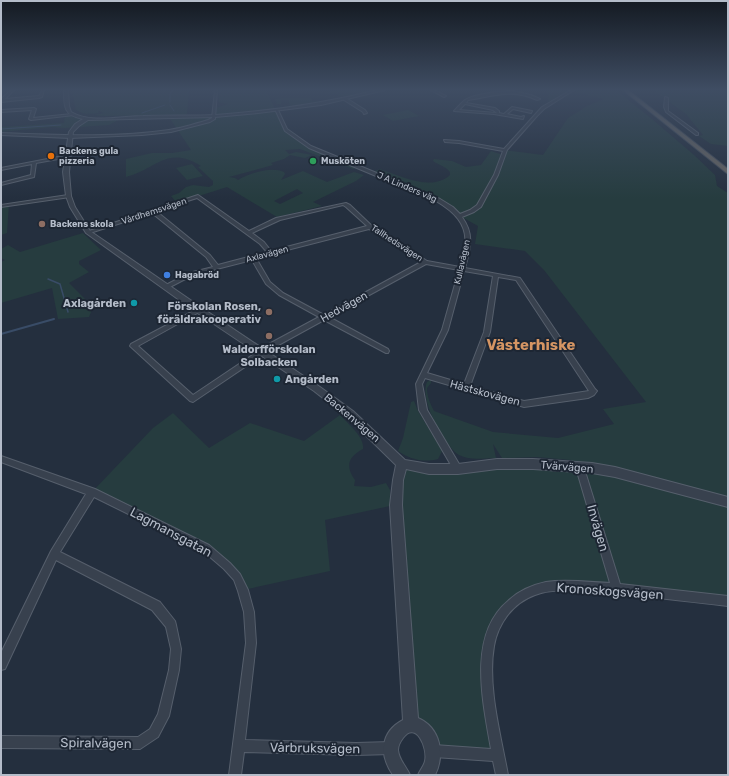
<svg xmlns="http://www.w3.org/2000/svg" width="729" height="776" font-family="Rubik,sans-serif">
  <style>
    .green { fill: #263c3f; fill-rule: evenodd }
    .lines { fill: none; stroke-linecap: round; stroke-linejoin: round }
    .stream-far2 { stroke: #394c67; stroke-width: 1 }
    .stream-far1 { stroke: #394c67; stroke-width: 1.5 }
    .stream { stroke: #394c67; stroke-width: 2 }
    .minor-casing { stroke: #565f6c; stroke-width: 2 }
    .tertiary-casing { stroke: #565f6c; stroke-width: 2 }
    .trunk-casing { stroke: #434c59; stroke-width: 2 }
    .minor { fill: #38414e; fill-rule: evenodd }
    .tertiary { fill: #38414e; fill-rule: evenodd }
    .trunk { fill: #656462; fill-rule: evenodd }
    .food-dot { fill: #e8710a; stroke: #1d2633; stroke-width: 1.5 }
    .leisure-dot { fill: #2e9e5b; stroke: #1d2633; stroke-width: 1.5 }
    .education-dot { fill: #8d6e63; stroke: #1d2633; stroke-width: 1.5 }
    .shop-dot { fill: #3f7fe0; stroke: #1d2633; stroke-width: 1.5 }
    .culture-dot { fill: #0f9aa8; stroke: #1d2633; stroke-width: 1.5 }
    .labels { text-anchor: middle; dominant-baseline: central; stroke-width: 4; stroke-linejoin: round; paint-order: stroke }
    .far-poi-label { font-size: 9px; font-weight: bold; fill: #b4bcc9; stroke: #1d2633; text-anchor: start }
    .far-street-label { font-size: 9px; fill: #b4bcc9; stroke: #1d2633 }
    .poi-label { font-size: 11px; font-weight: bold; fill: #b4bcc9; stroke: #1d2633; text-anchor: end }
    .street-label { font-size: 11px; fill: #b4bcc9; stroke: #1d2633 }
    .near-street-label { font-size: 13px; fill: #b4bcc9; stroke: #1d2633 }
    .district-label { font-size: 15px; font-weight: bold; fill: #d59563; stroke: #1d2633 }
  </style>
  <rect width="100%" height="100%" fill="#242f3e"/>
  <path class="green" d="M 79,90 L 189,90 L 187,113 L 186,115 L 105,116 L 94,115 L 104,113 L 99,111 L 98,112 L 99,113 C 91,114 84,115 76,110 L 72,91 Z
    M 219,90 L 266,90 L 284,127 L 300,141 L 358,167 L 353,169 L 300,149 L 285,150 L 289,154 L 296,152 L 312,155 L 305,158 L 290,155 L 284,159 L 271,163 L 273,165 L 229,177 L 235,178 L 238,180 C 250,173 271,166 284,172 L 285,174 L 281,180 L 303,171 L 327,182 L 354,172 L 364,175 L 356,181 L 313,202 L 322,206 L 277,217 L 227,187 L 177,203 L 171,196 L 179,193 L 186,187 L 193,185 L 209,187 L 213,185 L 213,181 L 198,167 L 201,166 C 167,145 157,169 126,177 L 126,159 L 152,153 L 172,153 L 191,150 L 169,117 L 214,116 L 215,108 L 228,104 L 219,102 ZM 297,189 L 303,193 L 280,204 L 274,201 Z
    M 331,90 L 378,90 L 348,98 L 335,94 L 325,94 Z
    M 546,90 L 616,90 L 652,119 L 694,155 L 715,175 L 717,186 L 728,193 L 728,601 L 560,586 L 512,603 L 489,647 L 498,755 L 434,751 L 418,726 L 396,505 L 402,464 L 458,469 L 502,458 L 493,444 L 496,458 C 484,458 470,461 459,455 C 444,445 419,400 427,382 L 431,380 L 431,383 L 427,388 C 427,397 430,403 434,411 L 493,432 L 558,438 L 614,424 L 603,409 L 646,402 L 544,270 L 525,251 L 475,244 L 478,226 L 460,216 L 443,203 L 372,172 L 380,169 C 400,176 432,192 450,175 L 450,172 C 445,166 439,165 433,161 L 434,159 L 452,161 L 466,167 L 481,165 L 491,151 L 503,155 L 505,150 L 543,155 L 568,118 L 587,106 L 604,99 L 572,91 L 553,102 L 548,101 L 549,96 ZM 536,457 L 571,460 L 574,467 L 533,464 L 505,458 Z
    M 653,90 L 728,90 L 728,146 L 711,144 L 699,136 L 703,135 L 686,114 Z
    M 284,98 L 311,98 L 312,101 L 321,101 L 290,106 L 289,100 L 281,100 L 281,104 L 277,104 L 275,99 Z
    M 408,110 L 419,116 L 393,121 L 383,115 Z
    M 72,115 L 88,118 L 122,118 L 109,125 L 65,128 L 52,127 L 1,132 L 1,127 L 64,123 L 65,116 Z
    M 192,164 L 203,176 L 187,180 L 176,168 Z
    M 9,204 L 7,233 L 1,235 L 1,206 Z
    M 83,233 L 101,250 L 79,261 L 79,264 L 89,272 L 69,283 L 90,304 L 91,312 L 89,317 L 58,319 L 52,288 L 1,303 L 1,262 L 5,260 L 1,258 L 1,249 L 8,245 L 20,252 Z
    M 414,401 L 418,411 L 440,447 L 442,451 L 438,459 C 424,463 409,459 398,451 L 403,438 L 411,402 Z
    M 173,413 L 209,448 L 250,423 L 304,441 L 340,415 C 347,423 365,437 363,449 C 348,457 345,466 355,480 L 354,486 L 371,487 L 386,483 L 390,490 L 390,506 L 325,520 L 330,571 L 243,590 L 206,548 L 92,492 L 153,428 Z"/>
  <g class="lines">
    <path class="stream-far2" d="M 170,102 L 170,93 L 173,90
      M 170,105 L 174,111
      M 142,113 L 165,105
      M 1,129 L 61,125"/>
    <path class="stream-far1" d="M 48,279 L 60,284 L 68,312"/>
    <path class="stream" d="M 1,334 L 54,319"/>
    <g class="minor-casing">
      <path id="minor" d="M 11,90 L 14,90 L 5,99 L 38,96 L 40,95 L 42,90 L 44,90 L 42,97 L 39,98 L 1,102 L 1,99 Z
        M 215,90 L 217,90 L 215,119 L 210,122 L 171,132 L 142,135 L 70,138 L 1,135 L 1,133 C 57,135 114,138 169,130 C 182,128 195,124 208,120 L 212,118 Z
        M 431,90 L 434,90 L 446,96 L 444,97 Z
        M 571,90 L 574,90 L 544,109 L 537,116 L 507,150 L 498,175 L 481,207 L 474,212 L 462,217 C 475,235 470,248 465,268 L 520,278 L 595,389 L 597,391 L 594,395 L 588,398 L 524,407 L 425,378 L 422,384 L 427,410 L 462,469 L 461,472 L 458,473 L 455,472 L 419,410 L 416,384 L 442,330 L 459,270 L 426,264 L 329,317 L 388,349 L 389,351 L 388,353 L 386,353 L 324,320 L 273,348 L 193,402 L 190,401 L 130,346 L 131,344 L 197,309 L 201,309 L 201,311 L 138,346 L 193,395 L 269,344 L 319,317 L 279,295 L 266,284 L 252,260 L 193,275 L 168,288 L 164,288 L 164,286 L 189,273 L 213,267 L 206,257 L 152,213 L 90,233 L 86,232 L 198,195 L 249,231 L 276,218 L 346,203 L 350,205 L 372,226 L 427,261 L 460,267 C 462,260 465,252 465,245 C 468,224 453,211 436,201 L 309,148 L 285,131 L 275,109 L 278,110 L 287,129 L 311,146 L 440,199 L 453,207 L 460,214 L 470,210 L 477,205 L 494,175 L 503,151 L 459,143 L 445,142 L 444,140 L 459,141 L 504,149 L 542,107 ZM 197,198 L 260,244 L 267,252 L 218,265 L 210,255 L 156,211 ZM 343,205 L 346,207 L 367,226 L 271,251 L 264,242 L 252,233 L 280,220 ZM 369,229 L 421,262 L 324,315 L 283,293 L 270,282 L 256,258 ZM 464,271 L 493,276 L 484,332 L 464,384 L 427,373 L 448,330 ZM 498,277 L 516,280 L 589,391 L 524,401 L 470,386 L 490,332 Z
        M 513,91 L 531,95 L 540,99 L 537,100 C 512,88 494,96 468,100 L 466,103 L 495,108 L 499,111 L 499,113 L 504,114 L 512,107 L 532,111 L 531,113 L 513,109 L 507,114 L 521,117 L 524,116 L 523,119 L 494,114 L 454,111 C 458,107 461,103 465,100 C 474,94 501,91 513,91 ZM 465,104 L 493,110 L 497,113 L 459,110 Z
        M 665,97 L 668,98 L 668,111 L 698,133 L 698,135 L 696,135 L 666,112 L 664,107 Z
        M 344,98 L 346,98 L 365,110 L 367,113 L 364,114 L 363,112 L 344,100 Z
        M 34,108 L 36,109 L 33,118 L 72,114 L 74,115 L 31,120 L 29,119 L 32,110 L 1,112 L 1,110 Z
        M 68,155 L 70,156 L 69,157 L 36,163 L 34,177 L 1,185 L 1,183 L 31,175 L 32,164 L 1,170 L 1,168 Z
        M 68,195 L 70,195 L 70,197 L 1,207 L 1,205 Z
        M 1,456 L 95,489 L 209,545 L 230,563 L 240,574 L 248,590 L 254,612 L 256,643 L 245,740 L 356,743 L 391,742 L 395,744 L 397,748 L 395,752 L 391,754 L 356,755 L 244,752 L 241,775 L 229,775 L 246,643 L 244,612 L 238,591 L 234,580 L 224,569 L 203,551 L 94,497 L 60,552 L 160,602 L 175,621 L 176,625 L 181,649 L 179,670 L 169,716 L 158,737 L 140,749 L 1,748 L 1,736 L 138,737 L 150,729 L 158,714 L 169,670 L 171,649 L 166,627 L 152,610 L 56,560 L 5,669 L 1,670 L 1,653 L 51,551 L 86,494 L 1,462 Z
        M 580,464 L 583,465 L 584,468 L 620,584 L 728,596 L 728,606 C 683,601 638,595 593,592 C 574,591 553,588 535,595 C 513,603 498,623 494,646 C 487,686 501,736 508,775 L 496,775 L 493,761 L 434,757 L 430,755 L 428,751 L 430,747 L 434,745 L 491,749 C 483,703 467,635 508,601 C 518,591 532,585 546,582 C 566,579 589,582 610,583 L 576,468 L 577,465 Z"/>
    </g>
    <g class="tertiary-casing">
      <path id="tertiary" d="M 64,90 L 68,90 L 69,106 L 71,112 C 92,124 120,116 143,116 C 167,115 192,116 216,115 C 271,111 325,103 378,90 L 385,90 L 321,105 L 258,113 L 215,117 L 88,120 L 79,126 L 73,132 L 69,172 L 71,196 L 75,207 L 90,231 L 202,308 L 320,387 L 353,411 L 405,460 L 429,464 L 458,464 L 497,459 L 533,459 L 592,463 L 615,467 L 728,497 L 728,507 L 615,477 L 592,473 L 533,469 L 497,469 L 458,474 L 429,474 L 406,469 L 403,480 L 402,505 L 418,718 C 441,728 445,755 435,775 L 418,775 C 420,770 424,766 425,761 C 428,748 416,720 403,738 C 400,742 398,746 398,750 C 399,760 406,766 410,775 L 393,775 C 379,755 380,732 403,720 L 390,505 L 393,480 L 396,465 L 347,417 L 314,391 L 196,312 L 86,233 L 70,207 L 66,196 L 63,172 L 69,132 L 75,124 L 83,119 C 64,115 64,108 64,90 Z"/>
    </g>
    <g class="trunk-casing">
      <path id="trunk" d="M 623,90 L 628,90 L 728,169 L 728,174 Z"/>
    </g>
    <use href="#minor" class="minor"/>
    <use href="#tertiary" class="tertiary"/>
    <use href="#trunk" class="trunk"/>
  </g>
  <linearGradient id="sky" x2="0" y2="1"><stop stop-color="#141a22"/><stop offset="0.45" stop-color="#3f4d63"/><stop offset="1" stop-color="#3f4d63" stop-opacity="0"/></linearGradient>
  <rect width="729" height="199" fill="url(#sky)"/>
  <circle class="food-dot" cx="51" cy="156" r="4"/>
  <circle class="leisure-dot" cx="313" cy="161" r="4"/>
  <g class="education-dot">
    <circle cx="42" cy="224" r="4"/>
    <circle cx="269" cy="312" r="4"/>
    <circle cx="269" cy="336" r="4"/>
  </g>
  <circle class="shop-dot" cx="167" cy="275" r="4"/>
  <g class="culture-dot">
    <circle cx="134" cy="303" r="4"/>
    <circle cx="277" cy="379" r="4"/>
  </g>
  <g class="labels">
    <g class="far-poi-label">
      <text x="59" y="151">Backens gula<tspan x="59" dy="10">pizzeria</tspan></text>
      <text x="321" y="161">Musköten</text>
      <text x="50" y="224">Backens skola</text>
      <text x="175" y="275">Hagabröd</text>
    </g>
    <g class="far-street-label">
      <text transform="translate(407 187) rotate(23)">J A Linders väg</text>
      <text transform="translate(154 211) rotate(-18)">Vårdhemsvägen</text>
      <text transform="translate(397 243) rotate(33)">Tallhedsvägen</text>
      <text transform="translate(267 254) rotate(-15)">Axlavägen</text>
      <text transform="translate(462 262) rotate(-77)">Kullavägen</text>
    </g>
    <g class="poi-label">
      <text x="126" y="303">Axlagården</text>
      <text x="261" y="306">Förskolan Rosen,<tspan x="261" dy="13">föräldrakooperativ</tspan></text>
      <text x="269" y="349" text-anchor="middle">Waldorfförskolan<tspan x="269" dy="13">Solbacken</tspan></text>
      <text x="285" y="379" text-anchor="start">Angården</text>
    </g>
    <g class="street-label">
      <text transform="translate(344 307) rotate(-29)">Hedvägen</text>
      <text transform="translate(485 393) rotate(15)">Hästskovägen</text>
      <text transform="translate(352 418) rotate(40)">Backenvägen</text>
      <text transform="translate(567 467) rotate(5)">Tvärvägen</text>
    </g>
    <g class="near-street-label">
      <text transform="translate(598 528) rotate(74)">Invägen</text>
      <text transform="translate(171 532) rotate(28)">Lagmansgatan</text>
      <text transform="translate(610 591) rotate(4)">Kronoskogsvägen</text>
      <text transform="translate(96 743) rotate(1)">Spiralvägen</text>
      <text transform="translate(315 748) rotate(1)">Vårbruksvägen</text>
    </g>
    <g class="district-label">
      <text x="531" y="345">Västerhiske</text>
    </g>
  </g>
  <rect width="729" height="776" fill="none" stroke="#b4bcc9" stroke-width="4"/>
</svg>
